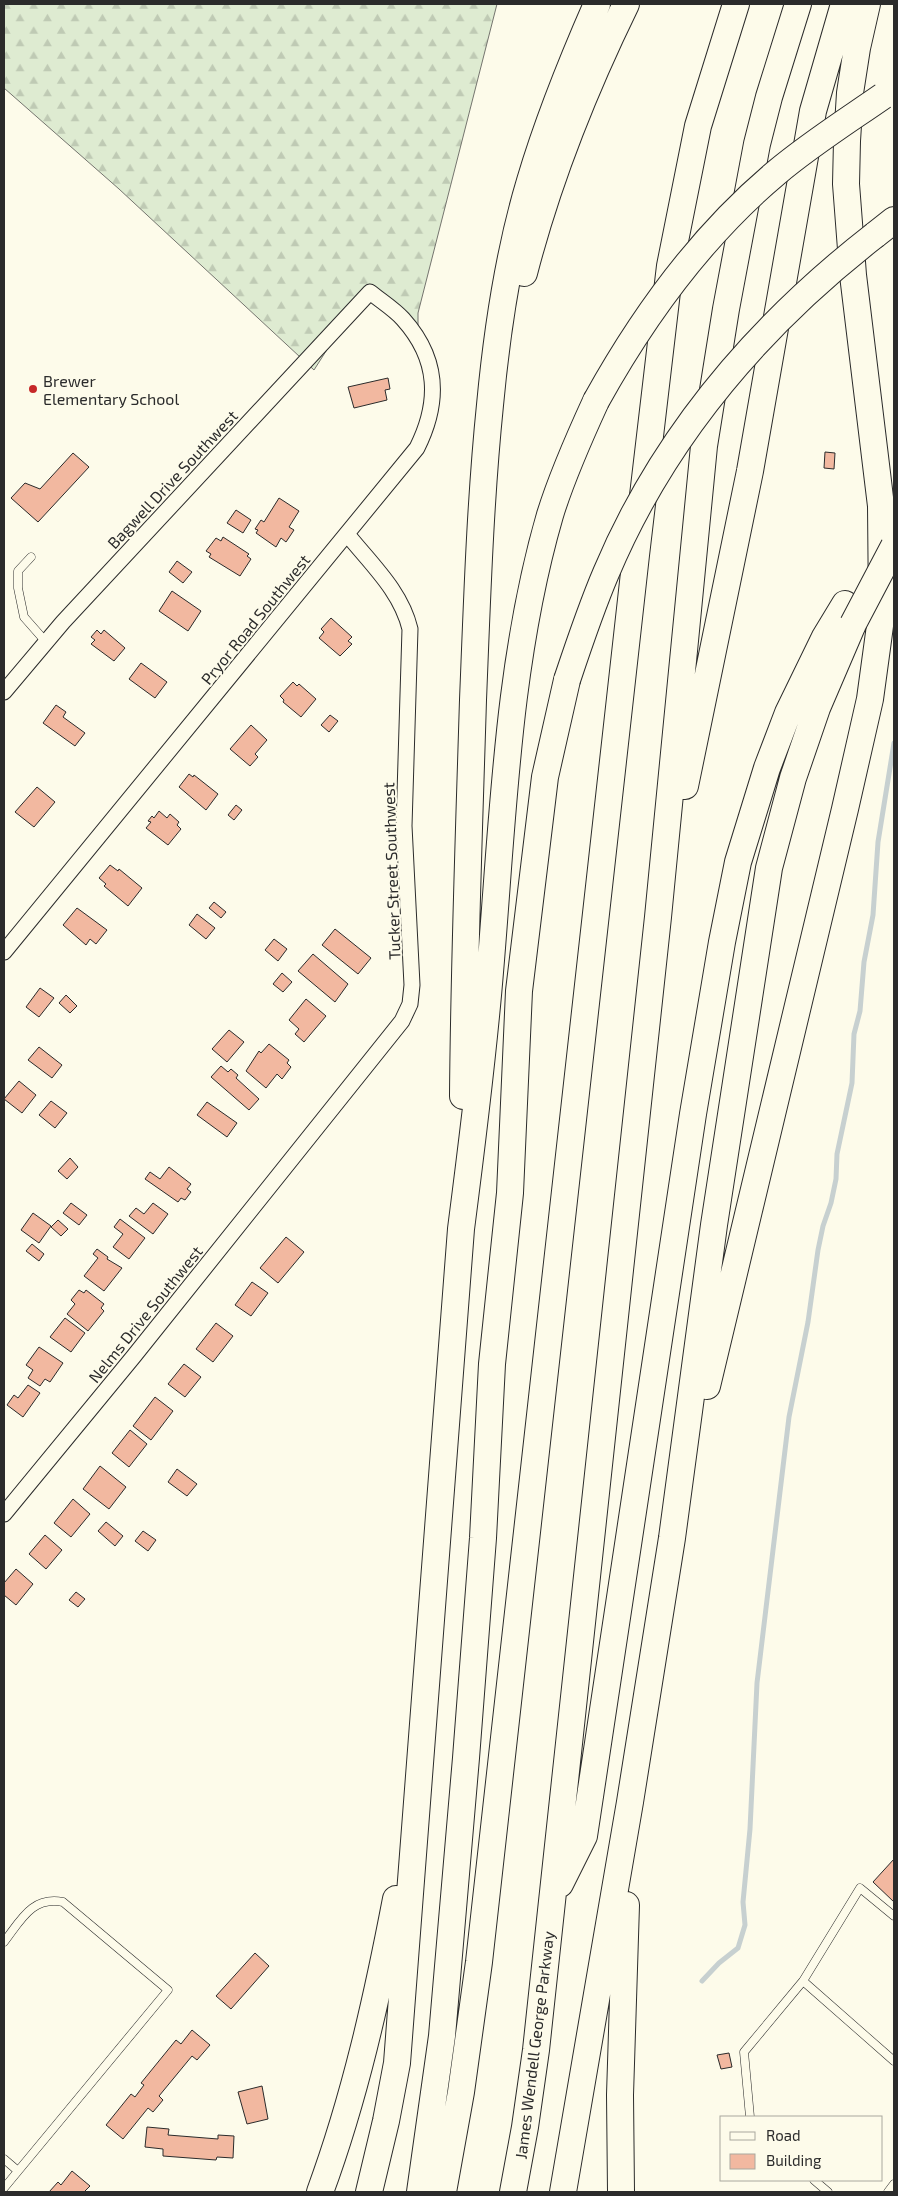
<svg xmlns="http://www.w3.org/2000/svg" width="898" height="2196" font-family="'Exo 2',sans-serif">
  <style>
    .forest { fill: url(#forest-firs); stroke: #74746e }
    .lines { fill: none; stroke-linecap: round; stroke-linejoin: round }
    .stream { stroke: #c7d0d0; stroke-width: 5 }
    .building { fill: #f2b8a0; stroke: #2b2b2b }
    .lane-casing { stroke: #2b2b2b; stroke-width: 9 }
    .street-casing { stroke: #2b2b2b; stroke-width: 17 }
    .highway-casing { stroke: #2b2b2b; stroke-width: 28 }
    .lane { stroke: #fdfbea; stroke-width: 8 }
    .street { stroke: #fdfbea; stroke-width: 15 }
    .highway { stroke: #fdfbea; stroke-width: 26 }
    .highway-bridge-casing { stroke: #2b2b2b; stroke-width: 28; stroke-linecap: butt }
    .highway-bridge { stroke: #fdfbea; stroke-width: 26 }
    .poi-dot { fill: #c62828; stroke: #fdfbea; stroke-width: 2 }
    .labels { text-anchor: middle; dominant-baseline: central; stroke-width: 4; stroke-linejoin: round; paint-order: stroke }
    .poi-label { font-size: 16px; fill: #2b2b2b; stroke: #fdfbea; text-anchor: start }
    .street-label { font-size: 16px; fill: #2b2b2b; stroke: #fdfbea }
  </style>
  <defs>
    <pattern id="forest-firs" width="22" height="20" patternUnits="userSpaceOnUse" patternTransform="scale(1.25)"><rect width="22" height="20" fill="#deebd1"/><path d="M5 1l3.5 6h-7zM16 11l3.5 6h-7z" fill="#bfcab4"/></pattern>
  </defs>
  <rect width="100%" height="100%" fill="#fdfbea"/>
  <path class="forest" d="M 4,4 L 497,4 L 418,313 L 418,325 L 363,293 L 314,370 L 119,189 L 4,88 Z"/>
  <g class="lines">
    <path class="stream" d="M 702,1981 L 719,1963 L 738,1948 L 745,1925 L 743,1902 L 750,1829 L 757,1683 L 789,1417 L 808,1322 L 818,1250 L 823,1226 L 831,1203 L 836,1179 L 837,1154 L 852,1083 L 854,1034 L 860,1011 L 864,962 L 873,915 L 878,842 L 894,743"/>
  </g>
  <path class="building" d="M 388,378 L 390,389 L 385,390 L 387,400 L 354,408 L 348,387 Z
    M 825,452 L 835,453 L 834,469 L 824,468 Z
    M 73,453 L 89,467 L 38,522 L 11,498 L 25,483 L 40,489 Z
    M 279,498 L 299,511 L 289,527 L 294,530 L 286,542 L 281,538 L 276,547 L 256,533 L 258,530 L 255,529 L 261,520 L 264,522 Z
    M 236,510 L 251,520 L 243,533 L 227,523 Z
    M 223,537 L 249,554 L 247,556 L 251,559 L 240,576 L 209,557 L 211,554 L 206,551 L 216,538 L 221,541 Z
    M 177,561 L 192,572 L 183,583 L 169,572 Z
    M 172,591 L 201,611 L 188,631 L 159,611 Z
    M 331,618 L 352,637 L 348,641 L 352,644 L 340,656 L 319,638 L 324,632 L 321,629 Z
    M 97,630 L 101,634 L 104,630 L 125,648 L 114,661 L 91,644 L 95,640 L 91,637 Z
    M 141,663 L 167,682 L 155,698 L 129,679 Z
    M 293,682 L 297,686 L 299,684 L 316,699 L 301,717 L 283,702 L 284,700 L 280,696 Z
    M 56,705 L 66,712 L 63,717 L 85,733 L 75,746 L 43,723 Z
    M 330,715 L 338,721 L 329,732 L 321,725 Z
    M 251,725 L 267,740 L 255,754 L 258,757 L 250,766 L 230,749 Z
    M 189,774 L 193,777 L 194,775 L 218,794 L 206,810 L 179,787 Z
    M 37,787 L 55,802 L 34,827 L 15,812 Z
    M 236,805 L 242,810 L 234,820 L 228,815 Z
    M 159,811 L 167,818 L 170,814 L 179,822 L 177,825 L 181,829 L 168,845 L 146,828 L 151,822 L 148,821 L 152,816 L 154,818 Z
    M 110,865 L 118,871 L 119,869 L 142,888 L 128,906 L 104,886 L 106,884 L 99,878 Z
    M 214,902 L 226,912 L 221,918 L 209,908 Z
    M 77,908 L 107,930 L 96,944 L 90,939 L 86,945 L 63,925 Z
    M 197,914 L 215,928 L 206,939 L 189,925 Z
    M 335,929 L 371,958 L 358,974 L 322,945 Z
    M 274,939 L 287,949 L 278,961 L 265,950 Z
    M 313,954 L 348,984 L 335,1002 L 298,971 Z
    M 282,973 L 292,982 L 283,992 L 273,984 Z
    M 40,988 L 54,998 L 39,1017 L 26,1007 Z
    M 66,995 L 77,1006 L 70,1013 L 59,1003 Z
    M 306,999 L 326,1016 L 304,1042 L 295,1034 L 299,1029 L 289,1020 Z
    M 229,1030 L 244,1042 L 227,1062 L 212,1049 Z
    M 269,1044 L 289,1060 L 287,1063 L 291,1067 L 282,1079 L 277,1074 L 266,1088 L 246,1071 L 259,1051 L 261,1053 Z
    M 39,1047 L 62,1065 L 52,1078 L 28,1060 Z
    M 221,1066 L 228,1072 L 231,1069 L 238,1075 L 236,1078 L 259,1099 L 249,1110 L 211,1077 Z
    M 19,1081 L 36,1095 L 22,1113 L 4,1099 Z
    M 51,1101 L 67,1113 L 55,1128 L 39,1115 Z
    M 207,1102 L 237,1123 L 227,1137 L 197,1115 Z
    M 70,1158 L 78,1167 L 67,1179 L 58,1171 Z
    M 169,1167 L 191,1184 L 187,1189 L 191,1192 L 185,1200 L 181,1198 L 178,1202 L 145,1179 L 150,1172 L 160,1179 Z
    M 71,1203 L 87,1215 L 79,1225 L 63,1213 Z
    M 153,1203 L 168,1214 L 153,1234 L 129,1216 L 136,1208 L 144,1214 Z
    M 33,1213 L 51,1226 L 39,1243 L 21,1230 Z
    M 120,1219 L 145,1238 L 129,1259 L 113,1247 L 123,1234 L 114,1227 Z
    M 58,1220 L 68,1229 L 61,1236 L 51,1227 Z
    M 286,1237 L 304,1252 L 278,1283 L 260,1268 Z
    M 32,1244 L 44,1254 L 39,1261 L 26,1251 Z
    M 97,1249 L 108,1257 L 107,1259 L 122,1268 L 104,1291 L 84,1276 L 98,1258 L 93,1254 Z
    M 252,1282 L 268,1293 L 251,1316 L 235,1305 Z
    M 79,1290 L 84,1293 L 86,1290 L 104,1304 L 101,1308 L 104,1311 L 88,1331 L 67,1314 L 75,1304 L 71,1300 Z
    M 65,1318 L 85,1333 L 71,1352 L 50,1337 Z
    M 216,1323 L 233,1336 L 213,1362 L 196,1349 Z
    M 39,1347 L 63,1363 L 50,1382 L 45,1379 L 40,1386 L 28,1378 L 33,1370 L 26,1365 Z
    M 184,1364 L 201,1377 L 185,1397 L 168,1384 Z
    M 28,1385 L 40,1393 L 23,1417 L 7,1405 L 14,1395 L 18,1398 Z
    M 155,1397 L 173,1411 L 151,1440 L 133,1426 Z
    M 130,1430 L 147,1444 L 129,1467 L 112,1453 Z
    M 100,1466 L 126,1487 L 109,1509 L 83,1489 Z
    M 177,1469 L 197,1484 L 187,1496 L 168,1482 Z
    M 73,1499 L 90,1514 L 71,1537 L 54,1523 Z
    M 106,1522 L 123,1536 L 115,1546 L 98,1531 Z
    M 143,1531 L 156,1540 L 148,1551 L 135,1541 Z
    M 45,1535 L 62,1550 L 46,1569 L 29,1554 Z
    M 16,1569 L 33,1584 L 16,1605 L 4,1595 L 4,1583 Z
    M 76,1592 L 85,1599 L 78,1607 L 69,1600 Z
    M 894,1859 L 894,1902 L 873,1882 Z
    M 255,1953 L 269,1966 L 231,2009 L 216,1996 Z
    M 192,2030 L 210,2045 L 197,2060 L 192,2056 L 159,2096 L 163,2100 L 153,2112 L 148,2108 L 123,2139 L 106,2125 L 131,2094 L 135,2097 L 144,2085 L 141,2083 L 176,2040 L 181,2044 Z
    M 729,2053 L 732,2067 L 721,2069 L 717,2055 Z
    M 262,2086 L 268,2119 L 247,2124 L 238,2092 Z
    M 147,2127 L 169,2129 L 168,2135 L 218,2139 L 218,2135 L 234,2136 L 233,2158 L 217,2157 L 216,2160 L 163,2156 L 163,2149 L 145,2147 Z
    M 72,2171 L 90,2186 L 84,2192 L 49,2192 L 58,2182 L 61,2185 Z"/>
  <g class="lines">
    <g class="lane-casing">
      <path id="lane" d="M 31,557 L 18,571 L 18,588 L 24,617 L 46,642
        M 4,1942 C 21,1920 32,1896 63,1902 L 168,1990 L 4,2188
        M 803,1981 L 894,2061
        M 750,2117 L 744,2052 L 803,1981 L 860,1888 L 894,1916
        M 4,2159 L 18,2171
        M 814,2180 L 828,2192
        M 888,2192 L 894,2184"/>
    </g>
    <g class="street-casing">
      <path id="street" d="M 4,692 L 63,622 L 370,292 C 381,301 394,309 403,319 C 439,359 440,402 417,448 L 4,952
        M 4,1514 L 134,1356 L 402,1021 L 410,1004 L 412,985 L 404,826 L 410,629 C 401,591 371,564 347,534"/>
    </g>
    <g class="highway-casing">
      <path id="highway" d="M 875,235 L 894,220
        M 524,273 C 548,180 584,90 626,4
        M 685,786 L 750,471 L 813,111 L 844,4
        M 463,1096 C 464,964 469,832 473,700 C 477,602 480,503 490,405 C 497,330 508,254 530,181 C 548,120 572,61 597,4
        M 707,1386 L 845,809 L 870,699 L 882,611 L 881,506 L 853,275 L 846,184 L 847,141 L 850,93 L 857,48 L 867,4
        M 560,1884 L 584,1836 L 693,1114 L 722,942 L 738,862 L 767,768 L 788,713 L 825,637 L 845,604
        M 320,2192 C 355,2097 377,1998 396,1899
        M 369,2192 L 386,2121 L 397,2063 L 461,1229 C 472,1144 483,1058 490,972 C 503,820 507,663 550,515 C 562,476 579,438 596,401
        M 420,2192 L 442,2036 L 466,1758 L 483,1538 L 492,1364 L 510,1193 L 519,991 L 545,777 L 567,680
        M 443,2192 L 461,2092 L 479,1962 L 636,555 L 670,266 L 698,126 L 736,4
        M 513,2192 L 525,2127 L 536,2050 L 658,917 L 704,446 L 726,309 L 757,144 L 769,97 L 798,4
        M 563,2192 L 630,1802 L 672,1538 L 714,1225 L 769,868 L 793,778 L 817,708 L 853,624
        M 621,2192 L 620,2095 L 626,1905"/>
    </g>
    <use href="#lane" class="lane"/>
    <use href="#street" class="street"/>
    <use href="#highway" class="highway"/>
    <g class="highway-bridge-casing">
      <path id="highway-bridge" d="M 596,401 C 643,316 701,236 776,173 C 809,145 847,121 883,96
        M 853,624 L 894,546
        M 567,680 C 579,644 591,608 606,573 C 664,435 758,326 875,235"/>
    </g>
    <use href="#highway-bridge" class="highway-bridge"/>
  </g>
  <circle class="poi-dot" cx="33" cy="389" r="5"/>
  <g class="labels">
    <g class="poi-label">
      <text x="43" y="380">Brewer<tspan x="43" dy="18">Elementary School</tspan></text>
    </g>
    <g class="street-label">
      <text transform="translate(172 479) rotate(-47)">Bagwell Drive Southwest</text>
      <text transform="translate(255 619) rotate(-51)">Pryor Road Southwest</text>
      <text transform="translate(391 871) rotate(-92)">Tucker Street Southwest</text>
      <text transform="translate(145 1314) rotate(-51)">Nelms Drive Southwest</text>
      <text transform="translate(534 2045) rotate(-83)">James Wendell George Parkway</text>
    </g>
  </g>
  <rect width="898" height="2196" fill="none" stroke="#2b2b2b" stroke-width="10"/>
  <rect x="720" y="2116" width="162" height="65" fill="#fdfbea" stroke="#a9a89e"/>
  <rect x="730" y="2132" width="25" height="8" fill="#fdfbea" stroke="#a9a89e"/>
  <text x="766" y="2141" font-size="15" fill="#2b2b2b">Road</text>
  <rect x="730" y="2154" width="25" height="15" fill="#f2b8a0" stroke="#a9a89e"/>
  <text x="766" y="2166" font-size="15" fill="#2b2b2b">Building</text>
</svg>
